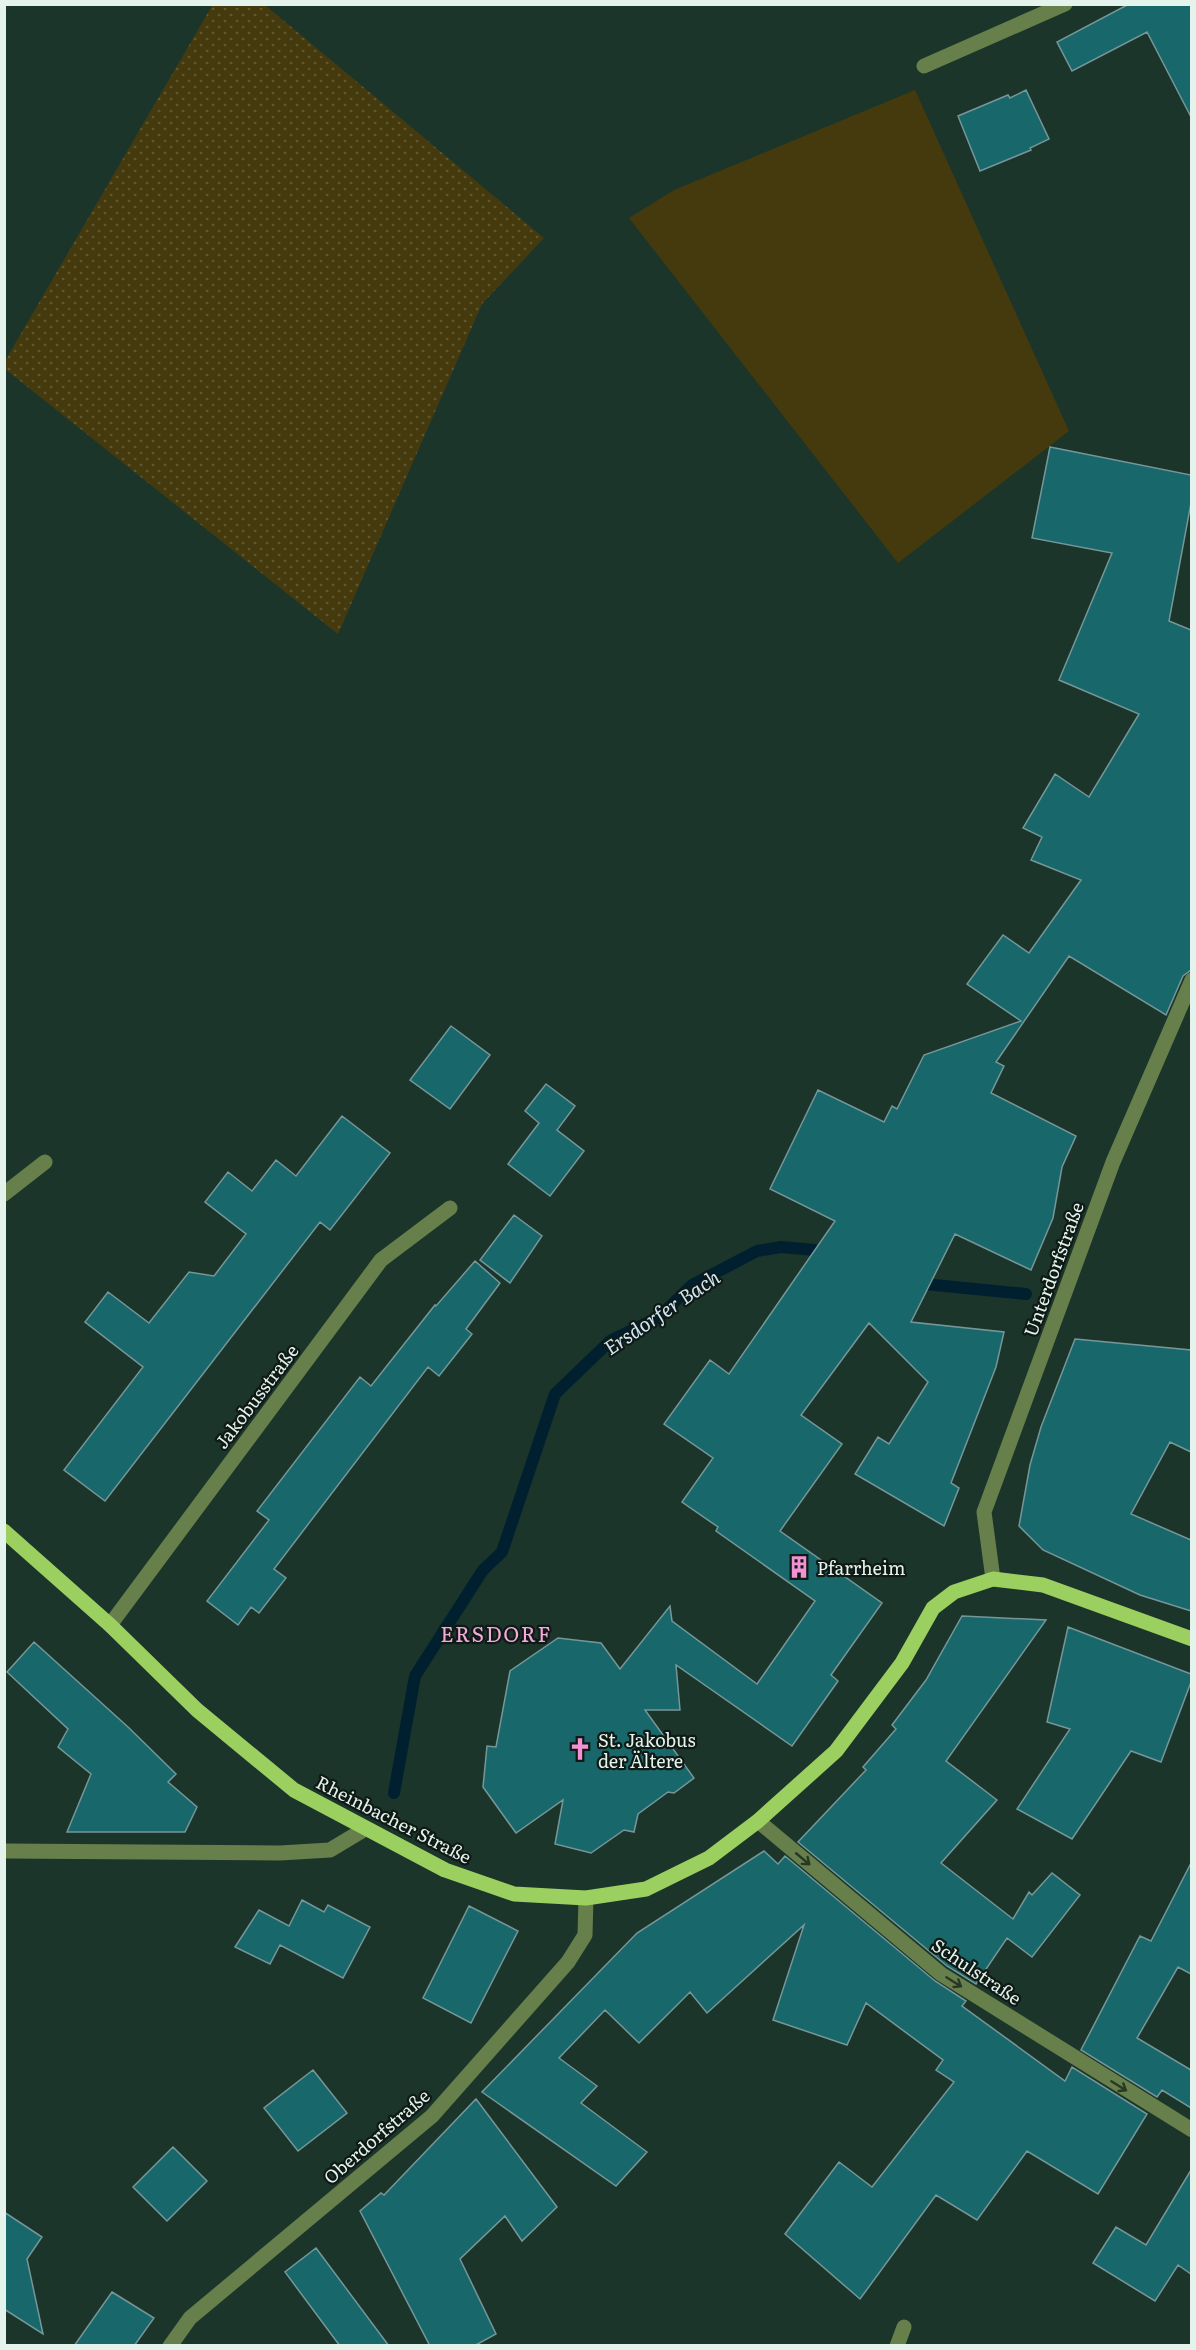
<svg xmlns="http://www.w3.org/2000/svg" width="1196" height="2350" font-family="Literata,serif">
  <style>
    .grass { fill: #453a0d }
    .garden { fill: url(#garden-dots) }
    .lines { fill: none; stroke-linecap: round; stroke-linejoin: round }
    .stream { stroke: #002030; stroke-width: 12 }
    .building { fill: #18676a; stroke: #769799; stroke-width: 1.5 }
    .minor { stroke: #667f4b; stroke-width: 15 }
    .major { stroke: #9bcf5f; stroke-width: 15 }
    .oneway { stroke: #293825 }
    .labels { text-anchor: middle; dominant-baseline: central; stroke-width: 4.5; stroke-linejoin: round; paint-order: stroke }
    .street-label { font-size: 18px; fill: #e4f3ec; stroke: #0f1915 }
    .poi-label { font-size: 18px; fill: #e4f3ec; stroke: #0f1915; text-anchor: start }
    .water-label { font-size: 20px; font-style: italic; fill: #cfe5f3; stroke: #0f1915 }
    .quarter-label { font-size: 21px; letter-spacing: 1.5px; fill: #f0abd9; stroke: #0f1915 }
  </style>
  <defs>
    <pattern id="garden-dots" width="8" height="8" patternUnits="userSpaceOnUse" patternTransform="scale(1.5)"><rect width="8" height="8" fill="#453a0d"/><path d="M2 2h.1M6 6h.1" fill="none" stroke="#605730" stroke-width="1.8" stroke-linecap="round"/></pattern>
  </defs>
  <rect width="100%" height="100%" fill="#1c352a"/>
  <path class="grass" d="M 915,90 L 1069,431 L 898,563 L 629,218 L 674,190 Z"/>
  <path class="garden" d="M 213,4 L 265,5 L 544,238 L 482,304 L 338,634 L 5,369 L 5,361 Z"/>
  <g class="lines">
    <path class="stream" d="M 914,1283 L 1026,1294
      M 394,1793 L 415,1676 L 483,1570 L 502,1552 L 555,1394 L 610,1341 L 659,1317 L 692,1285 L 757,1251 L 781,1247 L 815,1250 L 825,1260"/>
  </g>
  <path class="building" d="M 1129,4 L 1191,4 L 1191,117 L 1147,32 L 1072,71 L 1057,42 Z
    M 1026,90 L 1049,139 L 1030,148 L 1031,150 L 980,171 L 958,116 L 1008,95 L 1010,98 Z
    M 1050,447 L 1191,475 L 1191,503 L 1169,621 L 1191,630 L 1191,970 L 1183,976 L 1166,1015 L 1069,956 L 996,1062 L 1004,1066 L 991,1093 L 1076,1136 L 1062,1167 L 1053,1218 L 1031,1270 L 955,1234 L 911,1322 L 1004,1332 L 996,1367 L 951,1483 L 959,1488 L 944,1526 L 855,1474 L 878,1437 L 889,1444 L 928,1382 L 869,1323 L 801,1415 L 842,1444 L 780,1531 L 882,1603 L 831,1675 L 838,1681 L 792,1746 L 676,1665 L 680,1710 L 645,1710 L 694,1778 L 674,1793 L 668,1792 L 638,1814 L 634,1832 L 624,1830 L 591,1853 L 555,1844 L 563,1800 L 516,1833 L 483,1787 L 487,1746 L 496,1747 L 510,1671 L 558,1638 L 601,1643 L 620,1669 L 670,1606 L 672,1621 L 757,1684 L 815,1601 L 716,1531 L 718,1527 L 682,1502 L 713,1458 L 664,1424 L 710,1360 L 729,1374 L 835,1221 L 770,1189 L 818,1090 L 884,1122 L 892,1106 L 897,1109 L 924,1055 L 1021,1021 L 967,984 L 1003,935 L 1029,953 L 1081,880 L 1031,860 L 1042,837 L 1023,828 L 1055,774 L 1089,797 L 1139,714 L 1059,680 L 1112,553 L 1032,538 Z
    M 451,1026 L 490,1055 L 450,1109 L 410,1080 Z
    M 546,1084 L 575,1106 L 557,1130 L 584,1151 L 550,1196 L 508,1164 L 539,1123 L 525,1111 Z
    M 342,1116 L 390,1153 L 330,1230 L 320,1222 L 105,1501 L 64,1470 L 143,1367 L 85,1322 L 108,1292 L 149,1323 L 189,1272 L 214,1276 L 246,1234 L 205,1202 L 228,1172 L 252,1191 L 276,1160 L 296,1176 Z
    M 514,1215 L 542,1236 L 510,1283 L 480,1260 Z
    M 475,1261 L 500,1283 L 466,1329 L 472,1334 L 439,1376 L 428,1367 L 274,1569 L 286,1578 L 259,1613 L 251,1607 L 238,1625 L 207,1601 L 269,1520 L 257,1511 L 360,1377 L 371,1386 L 435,1305 L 436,1306 Z
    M 1075,1339 L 1191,1350 L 1191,1452 L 1170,1442 L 1131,1514 L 1191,1540 L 1191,1611 L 1140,1595 L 1043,1550 L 1019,1526 L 1030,1465 L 1041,1427 Z
    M 962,1616 L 1046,1620 L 946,1761 L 997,1800 L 941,1863 L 1013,1919 L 1029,1892 L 1032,1895 L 1052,1873 L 1080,1895 L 1032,1957 L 1007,1938 L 976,1984 L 947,1966 L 798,1842 L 866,1770 L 863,1767 L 896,1729 L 892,1725 L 926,1680 Z
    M 1068,1627 L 1191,1674 L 1191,1682 L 1161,1762 L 1131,1751 L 1072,1839 L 1017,1809 L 1070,1729 L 1047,1722 Z
    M 34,1642 L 128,1727 L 176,1774 L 168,1782 L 197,1807 L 185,1832 L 67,1832 L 91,1774 L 58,1747 L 68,1729 L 7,1672 Z
    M 764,1851 L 778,1864 L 785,1856 L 935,1981 L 966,2001 L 962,2006 L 1065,2081 L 1072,2067 L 1147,2114 L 1098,2194 L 1027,2151 L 977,2220 L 936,2195 L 860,2299 L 785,2234 L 839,2162 L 872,2187 L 954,2082 L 936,2070 L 943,2060 L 866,2003 L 847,2045 L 773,2020 L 804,1925 L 707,2013 L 690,1992 L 639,2043 L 605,2010 L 559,2058 L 597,2086 L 581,2103 L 647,2152 L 616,2186 L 482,2092 L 637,1933 Z
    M 1191,1863 L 1191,1974 L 1178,1967 L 1137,2038 L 1191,2070 L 1191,2108 L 1162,2090 L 1157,2097 L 1081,2050 L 1140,1936 L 1151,1941 Z
    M 302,1900 L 324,1912 L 328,1905 L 370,1927 L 343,1978 L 280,1945 L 270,1964 L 235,1947 L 259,1910 L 289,1926 Z
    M 469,1906 L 518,1931 L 471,2023 L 423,1998 Z
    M 313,2070 L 347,2113 L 298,2151 L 264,2108 Z
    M 476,2099 L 557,2207 L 522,2241 L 505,2216 L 460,2259 L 496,2334 L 474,2346 L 430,2346 L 360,2211 L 381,2193 L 384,2195 Z
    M 173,2147 L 207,2181 L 167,2221 L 133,2187 Z
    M 1191,2170 L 1191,2274 L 1178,2265 L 1155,2301 L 1093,2263 L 1116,2227 L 1146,2245 Z
    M 4,2212 L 42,2237 L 27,2259 L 43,2334 L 4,2309 Z
    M 316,2248 L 389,2346 L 340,2346 L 285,2272 Z
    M 112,2292 L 154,2318 L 134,2346 L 74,2346 Z"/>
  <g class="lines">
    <path class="minor" d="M 924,66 L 1065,4
      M 4,1194 L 45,1162
      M 993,1579 L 984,1512 L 1113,1162 L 1192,980
      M 110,1625 L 381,1260 L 450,1208
      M 758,1821 L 941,1974 L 1192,2130
      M 4,1851 L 280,1853 L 330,1850 L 365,1829
      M 170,2346 L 190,2318 L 432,2116 L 568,1962 L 585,1935 L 586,1898
      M 897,2346 L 904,2327"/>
    <path class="major" d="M 4,1531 L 110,1625 L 197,1710 L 294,1790 L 445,1870 L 514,1894 L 586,1898 L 646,1889 L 709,1858 L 758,1821 L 836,1751 L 902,1663 L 933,1608 L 954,1592 L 993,1579 L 1043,1585 L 1192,1639"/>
  </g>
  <defs><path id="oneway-shaft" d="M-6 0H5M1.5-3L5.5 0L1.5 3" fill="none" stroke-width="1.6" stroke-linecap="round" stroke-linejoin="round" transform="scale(1.5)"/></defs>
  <g class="oneway">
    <use href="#oneway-shaft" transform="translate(803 1859) rotate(40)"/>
    <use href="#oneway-shaft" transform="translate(954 1982) rotate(32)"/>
    <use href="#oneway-shaft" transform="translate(1119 2086) rotate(32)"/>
  </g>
  <defs>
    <g id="building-bare" transform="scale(1.8)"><path d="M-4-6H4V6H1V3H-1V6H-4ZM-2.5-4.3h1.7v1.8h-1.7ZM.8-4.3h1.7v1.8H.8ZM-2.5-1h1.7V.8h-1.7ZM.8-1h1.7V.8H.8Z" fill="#f391d5" stroke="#0f1915" stroke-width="2.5" paint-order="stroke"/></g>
    <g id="church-bare" transform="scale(1.8)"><path d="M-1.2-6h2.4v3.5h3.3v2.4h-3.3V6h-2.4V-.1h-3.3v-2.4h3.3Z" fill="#f391d5" stroke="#0f1915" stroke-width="2.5" paint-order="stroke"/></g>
  </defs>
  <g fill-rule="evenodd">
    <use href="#building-bare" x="799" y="1567"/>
    <use href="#church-bare" x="580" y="1749"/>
  </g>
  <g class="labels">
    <g class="street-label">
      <text transform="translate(1053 1269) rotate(-70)">Unterdorfstraße</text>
      <text transform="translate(256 1396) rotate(-53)">Jakobusstraße</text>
      <text transform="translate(394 1819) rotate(27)">Rheinbacher Straße</text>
      <text transform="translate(977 1971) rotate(34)">Schulstraße</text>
      <text transform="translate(376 2136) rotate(-41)">Oberdorfstraße</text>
    </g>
    <g class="poi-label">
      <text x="817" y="1567">Pfarrheim</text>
      <text x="598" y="1739">St. Jakobus<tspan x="598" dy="21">der Ältere</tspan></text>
    </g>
    <g class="water-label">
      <text transform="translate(661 1311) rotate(-34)">Ersdorfer Bach</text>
    </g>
    <g class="quarter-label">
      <text x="496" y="1632">ERSDORF</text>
    </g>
  </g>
  <rect width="1196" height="2350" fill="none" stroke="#e4f3ec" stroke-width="12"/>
</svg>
